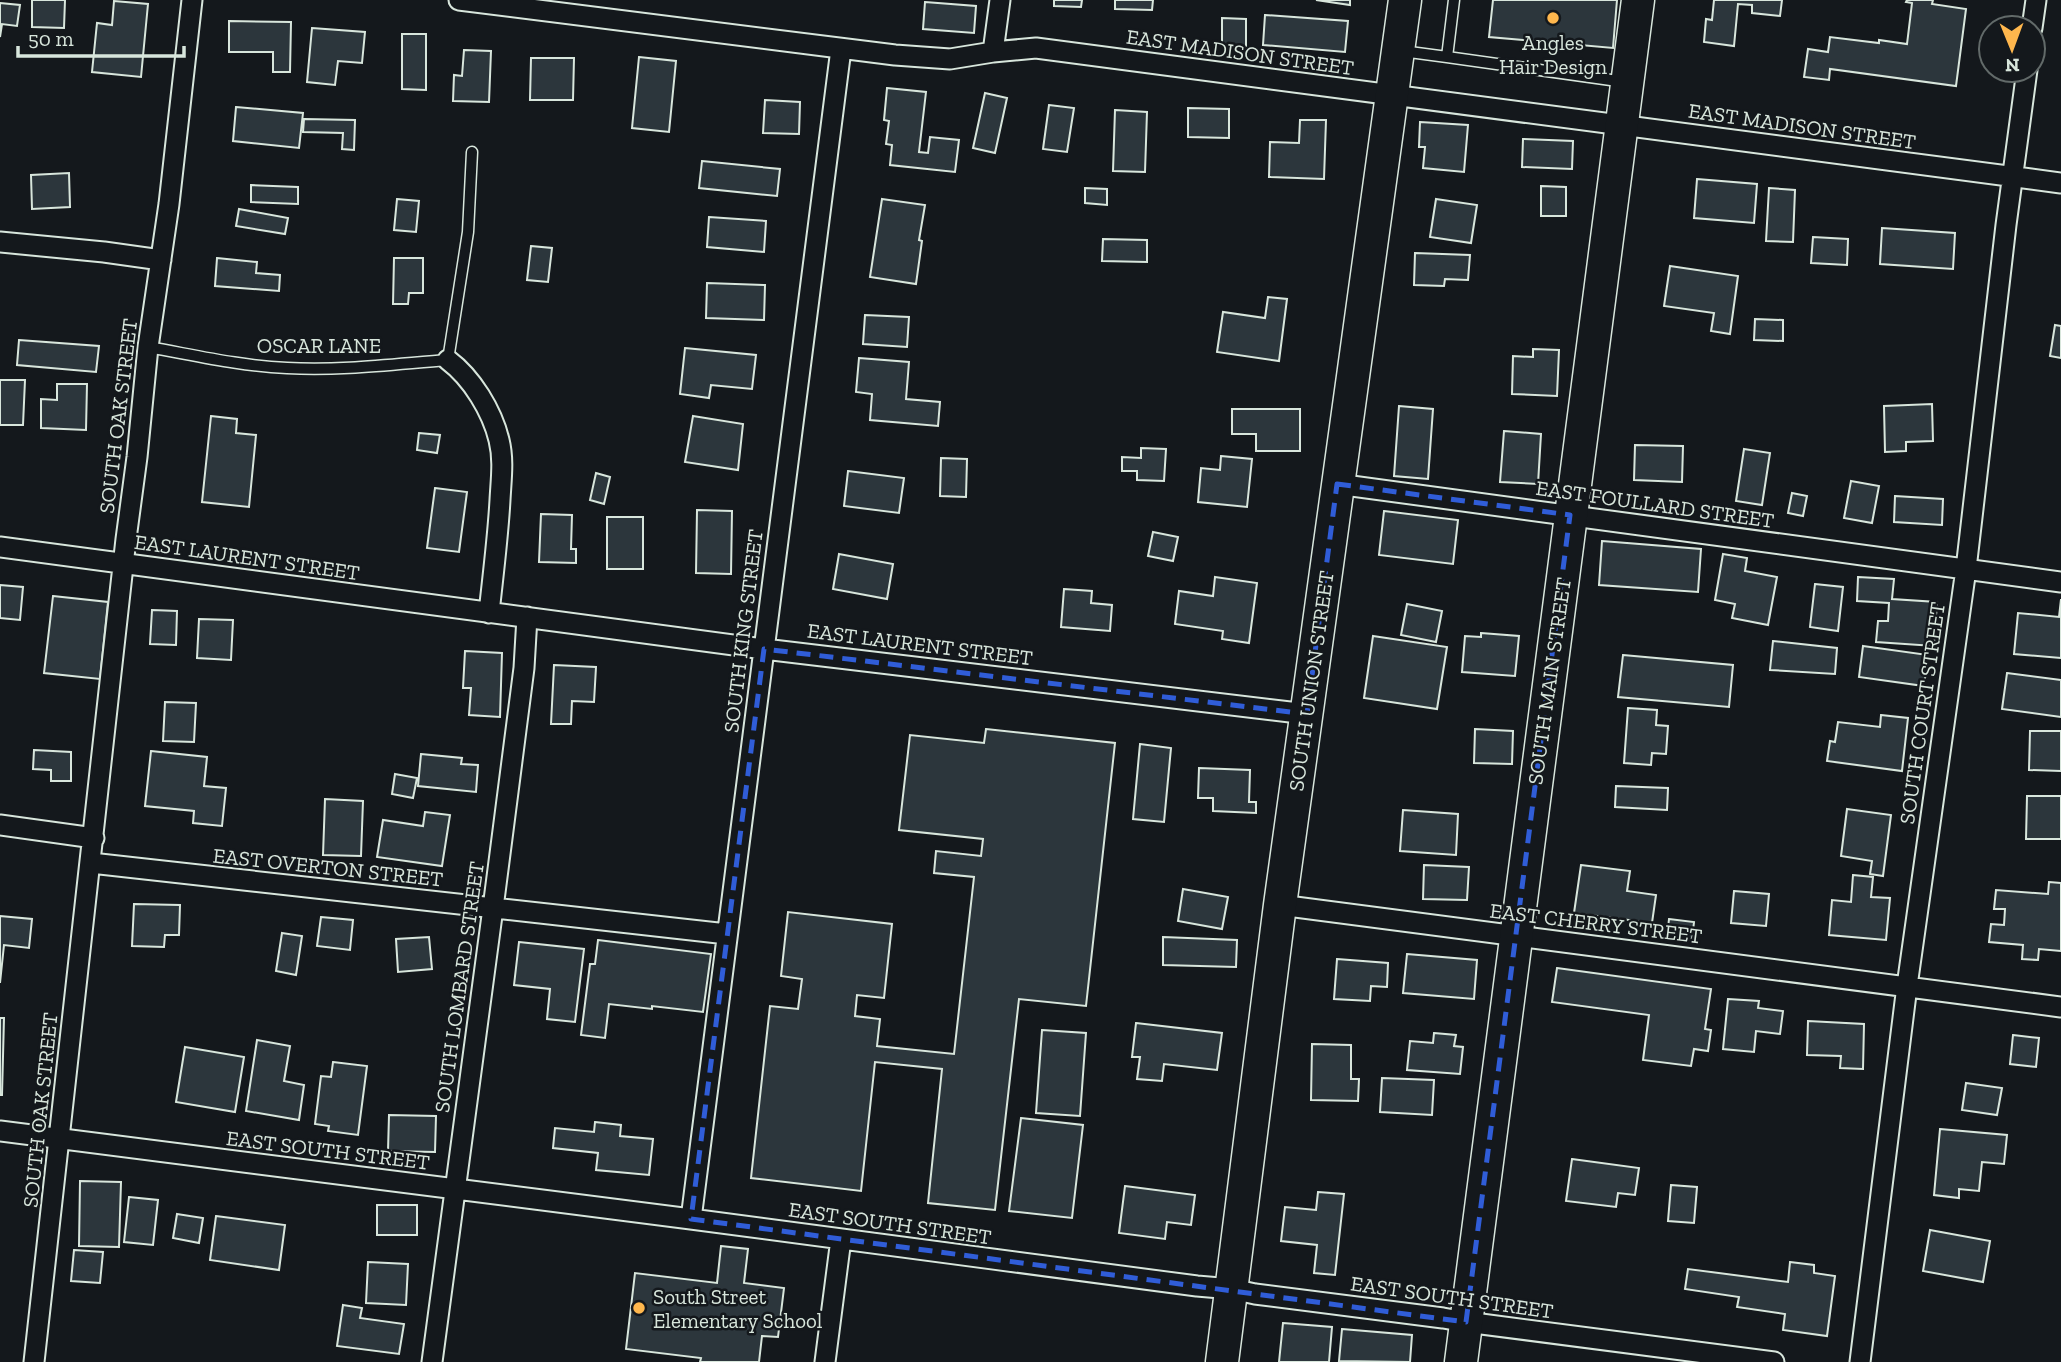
<svg xmlns="http://www.w3.org/2000/svg" width="2061" height="1362" font-family="'Zilla Slab',serif">
  <style>
    .building { fill: #2c363c; stroke: #d8e6dc; stroke-width: 2 }
    .lines { fill: none; stroke-linecap: round; stroke-linejoin: round }
    .lane-casing { stroke: #d8e6dc; stroke-width: 13 }
    .street-casing { stroke: #d8e6dc; stroke-width: 23 }
    .primary-casing { stroke: #d8e6dc; stroke-width: 35 }
    .lane { stroke: #14181c; stroke-width: 10 }
    .street { stroke: #14181c; stroke-width: 19 }
    .primary { stroke: #14181c; stroke-width: 32 }
    .marked { fill: none; stroke: #305dd8; stroke-width: 5; stroke-dasharray: 14 9; stroke-linejoin: round }
    .poi-dot { fill: #ffb74d; stroke: #14181c; stroke-width: 2.5 }
    .labels { text-anchor: middle; dominant-baseline: central; stroke-width: 5; stroke-linejoin: round; paint-order: stroke }
    .poi-label { font-size: 21px; fill: #d8e6dc; stroke: #14181c }
    .street-label { font-size: 21px; fill: #d8e6dc; stroke: #14181c }
  </style>
  <rect width="100%" height="100%" fill="#14181c"/>
  <path class="building" d="M 32,0 L 65,0 L 64,28 L 32,27 Z
    M 1054,0 L 1082,0 L 1081,7 L 1054,6 Z
    M 1115,0 L 1153,0 L 1152,10 L 1115,9 Z
    M 1316,0 L 1350,0 L 1350,5 Z
    M 1493,0 L 1617,0 L 1613,48 L 1489,37 Z
    M 1714,0 L 1782,0 L 1780,16 L 1752,13 L 1752,5 L 1738,4 L 1734,46 L 1704,42 L 1706,19 L 1712,20 Z
    M 1907,0 L 1933,0 L 1932,4 L 1966,9 L 1956,86 L 1830,69 L 1829,80 L 1804,77 L 1808,49 L 1828,52 L 1830,37 L 1879,43 L 1879,40 L 1907,44 L 1912,3 L 1906,2 Z
    M 114,1 L 148,4 L 141,77 L 92,72 L 97,23 L 112,25 Z
    M 925,2 L 976,6 L 974,33 L 923,29 Z
    M 0,3 L 20,5 L 17,26 L 2,24 L 0,37 Z
    M 1265,15 L 1348,21 L 1345,52 L 1263,45 Z
    M 1222,18 L 1246,19 L 1246,47 L 1222,46 Z
    M 229,21 L 291,22 L 290,72 L 273,72 L 273,52 L 229,52 Z
    M 312,28 L 365,32 L 362,63 L 338,61 L 335,85 L 307,82 Z
    M 402,34 L 426,34 L 426,90 L 402,89 Z
    M 464,50 L 491,51 L 489,102 L 453,101 L 454,75 L 462,76 Z
    M 639,57 L 676,61 L 669,132 L 632,128 Z
    M 531,58 L 574,58 L 573,100 L 530,100 Z
    M 887,88 L 926,92 L 919,152 L 928,153 L 930,137 L 959,140 L 955,172 L 890,165 L 892,145 L 886,144 L 889,121 L 884,120 Z
    M 985,93 L 1007,98 L 995,153 L 973,148 Z
    M 765,100 L 800,102 L 799,134 L 763,133 Z
    M 1049,105 L 1074,108 L 1067,152 L 1043,149 Z
    M 236,107 L 303,113 L 299,148 L 233,141 Z
    M 1188,108 L 1229,109 L 1229,138 L 1188,137 Z
    M 1115,110 L 1147,112 L 1145,172 L 1113,171 Z
    M 304,119 L 355,120 L 354,150 L 342,149 L 343,133 L 303,132 Z
    M 1300,120 L 1326,120 L 1324,179 L 1269,177 L 1270,142 L 1299,143 Z
    M 1420,122 L 1468,125 L 1464,172 L 1423,168 L 1425,147 L 1419,147 Z
    M 1523,139 L 1573,141 L 1572,169 L 1522,167 Z
    M 702,161 L 780,169 L 777,196 L 699,188 Z
    M 69,173 L 70,207 L 32,209 L 31,175 Z
    M 1697,179 L 1757,184 L 1754,223 L 1694,218 Z
    M 251,185 L 298,187 L 298,204 L 251,202 Z
    M 1541,186 L 1566,187 L 1566,216 L 1541,216 Z
    M 1085,188 L 1107,189 L 1107,205 L 1085,203 Z
    M 1769,188 L 1795,190 L 1793,242 L 1766,241 Z
    M 397,199 L 419,201 L 416,232 L 394,230 Z
    M 882,199 L 925,205 L 919,240 L 922,241 L 916,284 L 870,277 Z
    M 1436,199 L 1477,205 L 1471,243 L 1430,237 Z
    M 239,209 L 288,218 L 285,234 L 236,226 Z
    M 709,217 L 766,221 L 764,252 L 707,247 Z
    M 1882,228 L 1955,233 L 1953,269 L 1880,264 Z
    M 1813,237 L 1848,239 L 1847,265 L 1811,263 Z
    M 1103,239 L 1147,240 L 1147,262 L 1102,261 Z
    M 531,246 L 552,248 L 548,282 L 527,280 Z
    M 1415,253 L 1470,255 L 1468,280 L 1445,279 L 1444,286 L 1414,285 Z
    M 217,258 L 257,262 L 256,273 L 280,275 L 279,291 L 215,286 Z
    M 394,258 L 423,258 L 423,293 L 409,293 L 408,304 L 393,304 Z
    M 1670,266 L 1738,276 L 1730,334 L 1711,331 L 1714,313 L 1664,306 Z
    M 707,283 L 765,285 L 764,320 L 706,318 Z
    M 1268,297 L 1287,299 L 1279,361 L 1217,352 L 1223,312 L 1265,318 Z
    M 865,315 L 909,317 L 907,347 L 863,344 Z
    M 1755,319 L 1783,320 L 1783,341 L 1754,340 Z
    M 2055,325 L 2061,326 L 2061,358 L 2050,356 Z
    M 19,340 L 99,346 L 96,372 L 17,365 Z
    M 685,348 L 756,355 L 752,389 L 711,385 L 709,398 L 680,394 Z
    M 1533,349 L 1559,350 L 1557,396 L 1512,394 L 1513,356 L 1533,357 Z
    M 859,358 L 909,362 L 906,399 L 940,402 L 938,426 L 870,420 L 872,394 L 856,392 Z
    M 0,380 L 25,380 L 23,425 L 0,425 Z
    M 57,384 L 87,384 L 86,430 L 41,428 L 41,399 L 57,400 Z
    M 1932,404 L 1933,441 L 1906,442 L 1906,451 L 1885,452 L 1884,406 Z
    M 1399,406 L 1433,409 L 1428,479 L 1394,476 Z
    M 1232,409 L 1300,409 L 1300,451 L 1256,451 L 1256,434 L 1232,434 Z
    M 211,416 L 237,419 L 236,433 L 256,435 L 249,507 L 202,502 Z
    M 693,416 L 743,424 L 738,470 L 685,462 Z
    M 1504,431 L 1541,434 L 1538,484 L 1500,482 Z
    M 419,433 L 440,435 L 437,453 L 417,450 Z
    M 1635,445 L 1683,446 L 1682,482 L 1634,480 Z
    M 1141,448 L 1166,449 L 1164,481 L 1137,480 L 1137,471 L 1122,471 L 1122,457 L 1141,458 Z
    M 1744,449 L 1770,453 L 1762,505 L 1736,501 Z
    M 1221,456 L 1252,459 L 1247,507 L 1198,502 L 1201,468 L 1220,470 Z
    M 941,458 L 967,459 L 966,497 L 940,496 Z
    M 848,471 L 904,478 L 899,513 L 844,506 Z
    M 596,473 L 610,477 L 604,504 L 590,500 Z
    M 1851,481 L 1879,486 L 1872,523 L 1844,518 Z
    M 435,488 L 467,492 L 459,552 L 427,548 Z
    M 1792,493 L 1807,496 L 1803,516 L 1788,513 Z
    M 1895,496 L 1943,499 L 1942,525 L 1894,522 Z
    M 697,510 L 732,511 L 731,574 L 696,573 Z
    M 1384,511 L 1458,520 L 1453,564 L 1379,555 Z
    M 541,514 L 572,515 L 571,549 L 576,549 L 576,563 L 539,562 Z
    M 607,517 L 643,517 L 643,569 L 607,569 Z
    M 1153,532 L 1178,537 L 1173,561 L 1148,556 Z
    M 1602,541 L 1701,549 L 1698,592 L 1599,585 Z
    M 839,554 L 893,564 L 887,599 L 833,589 Z
    M 1723,554 L 1747,558 L 1745,571 L 1777,577 L 1768,625 L 1732,618 L 1735,604 L 1715,600 Z
    M 1215,577 L 1257,583 L 1249,643 L 1222,639 L 1223,631 L 1175,624 L 1179,591 L 1213,596 Z
    M 1858,577 L 1894,579 L 1892,599 L 1937,602 L 1934,646 L 1876,642 L 1878,621 L 1888,621 L 1889,603 L 1857,601 Z
    M 1815,584 L 1843,587 L 1838,631 L 1810,627 Z
    M 0,585 L 23,587 L 20,620 L 0,618 Z
    M 1064,589 L 1092,591 L 1091,603 L 1112,605 L 1110,631 L 1061,627 Z
    M 53,596 L 108,602 L 100,679 L 44,673 Z
    M 2061,599 L 2061,658 L 2014,654 L 2018,613 L 2059,617 Z
    M 1407,604 L 1442,611 L 1436,642 L 1401,635 Z
    M 152,610 L 177,611 L 176,645 L 150,644 Z
    M 199,619 L 233,620 L 231,660 L 197,658 Z
    M 1481,633 L 1519,636 L 1515,676 L 1462,672 L 1465,636 L 1481,637 Z
    M 1373,636 L 1447,647 L 1437,709 L 1364,698 Z
    M 1773,641 L 1837,648 L 1835,674 L 1770,670 Z
    M 1863,646 L 1928,655 L 1924,686 L 1859,677 Z
    M 465,651 L 502,653 L 500,717 L 469,715 L 471,688 L 463,688 Z
    M 1623,655 L 1733,665 L 1729,707 L 1618,697 Z
    M 554,665 L 596,667 L 594,702 L 572,701 L 571,724 L 551,724 Z
    M 2007,673 L 2061,680 L 2061,717 L 2002,709 Z
    M 165,702 L 196,703 L 194,742 L 163,741 Z
    M 1628,708 L 1657,710 L 1656,725 L 1668,726 L 1666,754 L 1652,753 L 1651,765 L 1624,763 Z
    M 1881,715 L 1908,718 L 1902,771 L 1827,761 L 1830,741 L 1835,742 L 1838,722 L 1880,727 Z
    M 986,729 L 1115,743 L 1086,1006 L 1019,999 L 995,1210 L 928,1203 L 942,1069 L 875,1062 L 861,1191 L 751,1178 L 770,1006 L 798,1009 L 802,979 L 781,976 L 788,912 L 892,924 L 884,998 L 857,995 L 855,1016 L 880,1019 L 877,1046 L 954,1054 L 974,877 L 934,873 L 936,851 L 981,856 L 983,839 L 899,830 L 910,735 L 984,743 Z
    M 1475,729 L 1513,731 L 1512,764 L 1474,763 Z
    M 2030,731 L 2061,731 L 2061,771 L 2029,770 Z
    M 1140,744 L 1171,748 L 1164,822 L 1133,819 Z
    M 34,750 L 71,752 L 71,781 L 51,781 L 51,770 L 33,769 Z
    M 151,751 L 207,757 L 204,786 L 226,788 L 222,826 L 193,823 L 194,811 L 145,806 Z
    M 421,754 L 462,758 L 461,764 L 478,765 L 476,792 L 418,786 Z
    M 1199,768 L 1250,770 L 1249,802 L 1256,802 L 1256,813 L 1213,811 L 1213,798 L 1198,798 Z
    M 395,774 L 417,778 L 413,798 L 392,794 Z
    M 1616,786 L 1668,788 L 1667,810 L 1615,807 Z
    M 2027,796 L 2061,796 L 2061,839 L 2026,839 Z
    M 325,799 L 363,801 L 361,856 L 323,855 Z
    M 1847,809 L 1891,815 L 1883,876 L 1870,874 L 1872,861 L 1841,856 Z
    M 1403,810 L 1458,814 L 1456,855 L 1400,851 Z
    M 425,812 L 450,815 L 442,866 L 377,857 L 383,820 L 423,826 Z
    M 1424,865 L 1469,867 L 1467,900 L 1423,899 Z
    M 1581,865 L 1630,871 L 1627,891 L 1656,895 L 1652,923 L 1574,913 Z
    M 1853,875 L 1873,877 L 1871,897 L 1890,898 L 1886,940 L 1829,935 L 1832,900 L 1851,902 Z
    M 2049,882 L 2061,883 L 2061,951 L 2039,949 L 2038,960 L 2022,959 L 2023,945 L 1989,942 L 1991,924 L 2004,925 L 2005,909 L 1994,909 L 1996,890 L 2048,894 Z
    M 1183,889 L 1228,897 L 1222,929 L 1178,921 Z
    M 1734,891 L 1769,894 L 1766,926 L 1731,923 Z
    M 134,904 L 180,905 L 179,935 L 165,935 L 164,947 L 132,946 Z
    M 0,916 L 32,919 L 29,948 L 4,945 L 0,983 Z
    M 321,917 L 353,920 L 350,950 L 317,946 Z
    M 1669,919 L 1694,922 L 1692,940 L 1667,937 Z
    M 282,933 L 302,936 L 296,975 L 276,971 Z
    M 429,937 L 432,969 L 398,972 L 396,939 Z
    M 1163,937 L 1237,940 L 1236,967 L 1163,965 Z
    M 598,940 L 711,954 L 703,1012 L 652,1006 L 652,1009 L 609,1004 L 605,1038 L 581,1035 L 590,964 L 595,964 Z
    M 519,942 L 584,949 L 575,1022 L 547,1019 L 550,989 L 514,985 Z
    M 1407,954 L 1477,960 L 1474,999 L 1403,993 Z
    M 1337,959 L 1388,963 L 1387,987 L 1371,986 L 1370,1001 L 1334,999 Z
    M 1557,968 L 1711,989 L 1705,1029 L 1711,1030 L 1708,1051 L 1694,1049 L 1691,1066 L 1643,1060 L 1649,1015 L 1552,1002 Z
    M 1728,999 L 1759,1001 L 1758,1008 L 1783,1011 L 1780,1034 L 1756,1031 L 1754,1052 L 1723,1049 Z
    M 0,1018 L 4,1018 L 2,1095 L 0,1095 Z
    M 1808,1021 L 1864,1024 L 1863,1069 L 1840,1068 L 1841,1056 L 1807,1055 Z
    M 1136,1023 L 1222,1033 L 1217,1070 L 1164,1064 L 1162,1081 L 1137,1079 L 1140,1057 L 1132,1057 Z
    M 1042,1030 L 1086,1033 L 1080,1116 L 1036,1113 Z
    M 1434,1033 L 1456,1035 L 1454,1046 L 1463,1047 L 1460,1074 L 1407,1070 L 1410,1041 L 1433,1043 Z
    M 2013,1035 L 2039,1038 L 2036,1067 L 2010,1064 Z
    M 257,1040 L 290,1046 L 284,1081 L 304,1085 L 299,1120 L 246,1111 Z
    M 1312,1044 L 1351,1045 L 1351,1079 L 1359,1079 L 1358,1101 L 1311,1100 Z
    M 185,1047 L 244,1057 L 235,1112 L 176,1102 Z
    M 333,1062 L 367,1066 L 358,1135 L 328,1131 L 329,1126 L 315,1124 L 321,1076 L 331,1077 Z
    M 1382,1078 L 1434,1080 L 1432,1115 L 1380,1112 Z
    M 1966,1083 L 2002,1088 L 1997,1115 L 1962,1110 Z
    M 389,1115 L 436,1116 L 435,1152 L 388,1151 Z
    M 1021,1118 L 1083,1125 L 1072,1218 L 1009,1211 Z
    M 595,1122 L 621,1125 L 620,1136 L 653,1139 L 649,1175 L 596,1170 L 598,1153 L 553,1148 L 555,1128 L 594,1132 Z
    M 1940,1129 L 2007,1135 L 2004,1164 L 1982,1162 L 1979,1191 L 1959,1189 L 1959,1198 L 1934,1195 Z
    M 1572,1159 L 1639,1168 L 1635,1195 L 1618,1193 L 1616,1207 L 1566,1201 Z
    M 80,1181 L 121,1182 L 119,1247 L 79,1246 Z
    M 1671,1185 L 1697,1187 L 1694,1223 L 1668,1221 Z
    M 1125,1186 L 1195,1195 L 1191,1225 L 1167,1222 L 1165,1239 L 1119,1233 Z
    M 1318,1192 L 1344,1194 L 1335,1275 L 1314,1273 L 1317,1245 L 1281,1241 L 1285,1207 L 1316,1210 Z
    M 129,1197 L 158,1200 L 153,1245 L 124,1242 Z
    M 377,1205 L 417,1205 L 417,1235 L 377,1235 Z
    M 177,1214 L 203,1218 L 199,1243 L 173,1238 Z
    M 216,1216 L 285,1225 L 279,1270 L 210,1260 Z
    M 1930,1230 L 1990,1241 L 1983,1282 L 1923,1271 Z
    M 721,1246 L 748,1249 L 744,1283 L 784,1288 L 778,1337 L 762,1336 L 759,1362 L 700,1362 L 701,1358 L 626,1349 L 635,1273 L 717,1283 Z
    M 74,1250 L 103,1252 L 100,1283 L 71,1281 Z
    M 368,1262 L 408,1264 L 406,1305 L 366,1303 Z
    M 1790,1262 L 1814,1265 L 1814,1273 L 1835,1276 L 1827,1336 L 1783,1330 L 1785,1314 L 1737,1307 L 1739,1297 L 1685,1289 L 1688,1269 L 1788,1282 Z
    M 343,1305 L 362,1308 L 360,1318 L 404,1324 L 399,1354 L 337,1346 Z
    M 1283,1323 L 1332,1327 L 1329,1362 L 1279,1362 Z
    M 1342,1329 L 1412,1335 L 1410,1362 L 1339,1361 Z"/>
  <g class="lines">
    <g class="lane-casing">
      <path id="lane" d="M 1454,0 L 1447,57 L 1625,82
        M 1402,51 L 1447,57
        M 148,347 C 194,355 240,366 287,368 C 341,371 395,364 448,360 L 468,232 L 472,152"/>
    </g>
    <g class="street-casing">
      <path id="street" d="M 459,0 L 895,55 L 950,59 L 993,52 L 1036,48 L 2061,183
        M 2032,28 L 2036,0
        M 993,52 L 1000,0
        M 0,242 L 104,252 L 161,260
        M 448,360 C 472,378 492,411 499,440 C 504,460 501,480 500,500 C 498,537 493,575 489,613
        M 1337,484 L 2061,582
        M 0,547 L 764,649 L 1307,714
        M 0,825 L 94,838
        M 91,863 L 727,934
        M 1280,905 L 2061,1007
        M 0,1131 L 691,1219 L 1197,1286 L 1232,1289 L 1255,1294 L 1443,1318 L 1466,1322 L 1774,1362
        M 691,1219 L 841,49
        M 34,1362 L 126,539 L 137,457 L 148,347 L 169,204 L 192,0
        M 432,1362 L 493,908 L 524,668 L 527,617
        M 825,1362 L 841,1239
        M 1860,1362 L 1907,986 L 1966,569 L 2006,225 L 2027,70"/>
    </g>
    <g class="primary-casing">
      <path id="primary" d="M 1222,1362 L 1280,905 L 1405,0
        M 1461,1362 L 1638,0"/>
    </g>
    <use href="#lane" class="lane"/>
    <use href="#street" class="street"/>
    <use href="#primary" class="primary"/>
  </g>
  <path class="marked" d="M 1337,484 L 1570,515 L 1466,1322 L 691,1219 L 764,649 L 1307,714 Z"/>
  <g class="poi-dot">
    <circle cx="1553" cy="18" r="7"/>
    <circle cx="639" cy="1308" r="7"/>
  </g>
  <g class="labels">
    <g class="poi-label">
      <text x="1553" y="42">Angles<tspan x="1553" dy="24">Hair Design</tspan></text>
      <text x="653" y="1296" text-anchor="start">South Street<tspan x="653" dy="24">Elementary School</tspan></text>
    </g>
    <g class="street-label">
      <text transform="translate(1240 52) rotate(8)">EAST MADISON STREET</text>
      <text transform="translate(1802 126) rotate(8)">EAST MADISON STREET</text>
      <text x="319" y="345">OSCAR LANE</text>
      <text transform="translate(118 416) rotate(-83)">SOUTH OAK STREET</text>
      <text transform="translate(1655 504) rotate(8)">EAST FOULLARD STREET</text>
      <text transform="translate(247 557) rotate(8)">EAST LAURENT STREET</text>
      <text transform="translate(743 631) rotate(-83)">SOUTH KING STREET</text>
      <text transform="translate(920 644) rotate(7)">EAST LAURENT STREET</text>
      <text transform="translate(1311 681) rotate(-82)">SOUTH UNION STREET</text>
      <text transform="translate(1549 681) rotate(-82)">SOUTH MAIN STREET</text>
      <text transform="translate(1922 713) rotate(-82)">SOUTH COURT STREET</text>
      <text transform="translate(328 867) rotate(6)">EAST OVERTON STREET</text>
      <text transform="translate(1596 923) rotate(7)">EAST CHERRY STREET</text>
      <text transform="translate(459 987) rotate(-82)">SOUTH LOMBARD STREET</text>
      <text transform="translate(40 1110) rotate(-84)">SOUTH OAK STREET</text>
      <text transform="translate(328 1150) rotate(7)">EAST SOUTH STREET</text>
      <text transform="translate(890 1223) rotate(8)">EAST SOUTH STREET</text>
      <text transform="translate(1452 1297) rotate(8)">EAST SOUTH STREET</text>
    </g>
  </g>
  <g transform="translate(2012 49) rotate(179)"><circle r="33" fill="#14181c" stroke="#626a69" stroke-width="2"/>
  <path d="M0-5L12 26L0 18L-12 26Z" fill="#ffb74d"/>
  <text y="-10" font-size="19" font-weight="bold" text-anchor="middle" fill="#d8e6dc">N</text>
  </g>
  <path d="M18 46v10h166v-10" fill="none" stroke="#d8e6dc" stroke-width="3.5"/>
  <text x="28" y="46" font-size="21" fill="#d8e6dc" stroke="#14181c" stroke-width="5" paint-order="stroke">50 m</text>
</svg>
